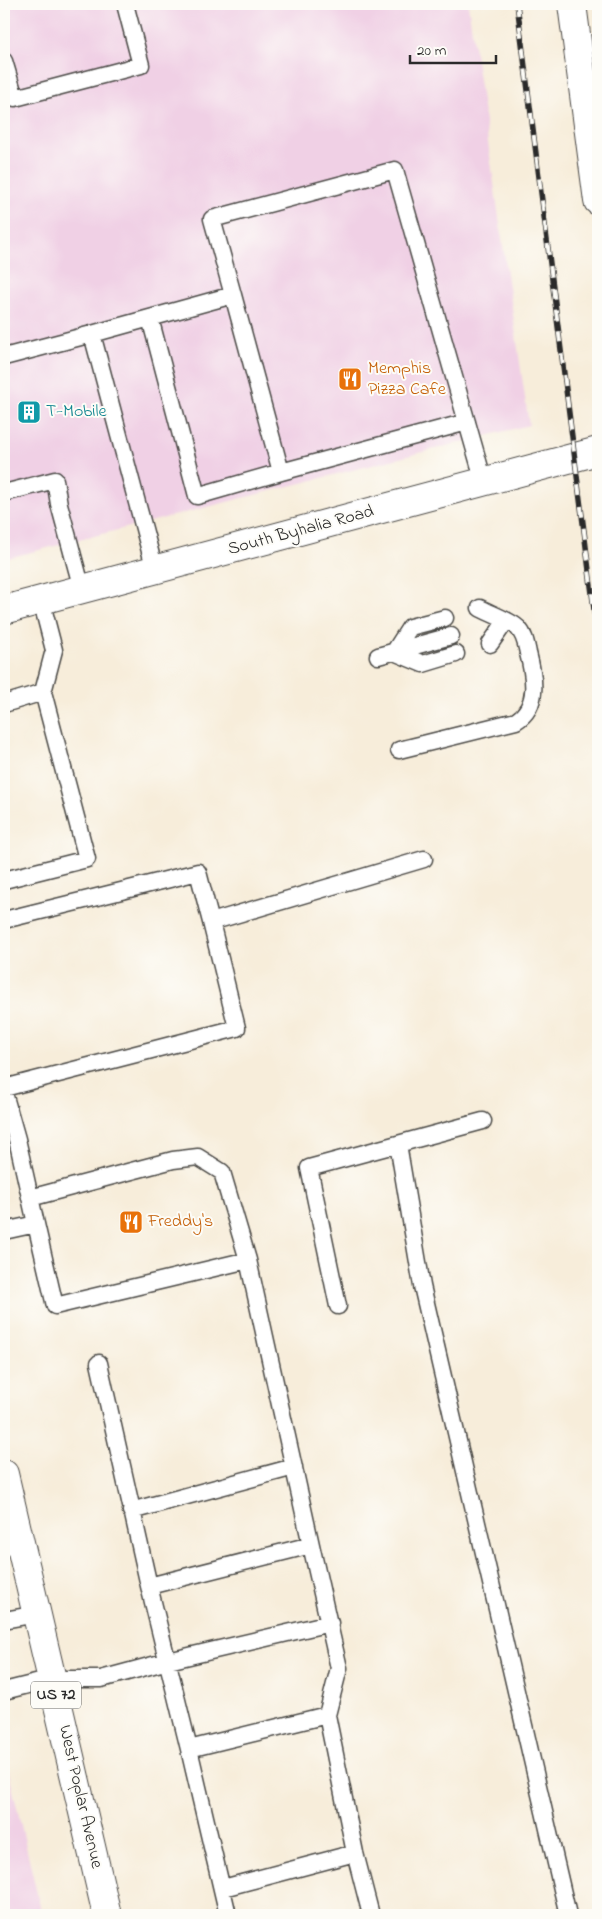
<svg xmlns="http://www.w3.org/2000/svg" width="602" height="1919" font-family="'Indie Flower',sans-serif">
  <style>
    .built { fill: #f0d0e5 }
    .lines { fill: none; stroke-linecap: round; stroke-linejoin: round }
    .service-casing { stroke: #4a4845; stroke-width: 19 }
    .minor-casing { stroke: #4a4845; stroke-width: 30 }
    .secondary-casing { stroke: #4a4845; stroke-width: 30 }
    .primary-casing { stroke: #4a4845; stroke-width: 30 }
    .service { stroke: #fff; stroke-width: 16 }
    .minor { stroke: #fff; stroke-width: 28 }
    .secondary { stroke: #fff; stroke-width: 28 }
    .primary { stroke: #fff; stroke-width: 28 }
    .rail-casing { stroke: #2b2b2b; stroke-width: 5.5 }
    .rail { stroke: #fdfcf7; stroke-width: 4; stroke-dasharray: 11; stroke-linecap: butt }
    .labels { text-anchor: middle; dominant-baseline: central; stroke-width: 4; stroke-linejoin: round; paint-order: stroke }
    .shield { fill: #fdfcf7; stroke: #6a6a68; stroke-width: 1 }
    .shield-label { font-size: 16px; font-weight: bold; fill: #2b2b2b }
    .food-label { font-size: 18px; fill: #c56008; stroke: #fdfcf7; text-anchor: start }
    .culture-label { font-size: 18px; fill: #0d838f; stroke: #fdfcf7; text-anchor: start }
    .street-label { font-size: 18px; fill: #2b2b2b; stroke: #fdfcf7 }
  </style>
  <rect width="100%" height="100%" fill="#fdfcf7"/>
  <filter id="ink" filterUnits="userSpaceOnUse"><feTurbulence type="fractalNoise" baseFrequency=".02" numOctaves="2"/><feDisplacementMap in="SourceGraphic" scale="10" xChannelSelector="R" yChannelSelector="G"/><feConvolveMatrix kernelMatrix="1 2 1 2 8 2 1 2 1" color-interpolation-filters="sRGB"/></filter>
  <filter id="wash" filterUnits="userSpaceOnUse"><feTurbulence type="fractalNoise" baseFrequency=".0096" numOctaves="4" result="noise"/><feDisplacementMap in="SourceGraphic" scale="20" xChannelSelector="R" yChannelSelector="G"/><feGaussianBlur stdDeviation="1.12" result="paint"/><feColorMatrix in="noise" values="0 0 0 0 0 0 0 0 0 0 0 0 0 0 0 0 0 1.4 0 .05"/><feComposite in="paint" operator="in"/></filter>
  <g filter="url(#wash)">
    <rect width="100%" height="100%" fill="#f7edda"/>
    <path class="built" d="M 4,4 L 468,4 L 529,425 L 4,559 Z
      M 4,1752 L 42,1915 L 4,1915 Z"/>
  </g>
  <g filter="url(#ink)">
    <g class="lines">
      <g class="service-casing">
        <path id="service" d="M 4,61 L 15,98 L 141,65 L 125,4
          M 150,318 L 197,496 L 281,472 L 233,295
          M 4,357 L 92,334
          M 281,472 L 467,422
          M 4,493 L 55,480 L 59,504 L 82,589
          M 155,570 L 92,334 L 233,295 L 212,219 L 395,170 L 484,482
          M 490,644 L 506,621
          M 394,652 L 410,627 L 445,618
          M 394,652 L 423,664 L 456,654
          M 378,656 L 451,636
          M 4,704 L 43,692 L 54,650 L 41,600
          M 399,750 L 516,721 C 540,706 534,676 528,653 C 526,644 525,635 518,628 C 515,623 487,612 480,608
          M 4,880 L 87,859 L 43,692
          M 4,920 L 198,872 L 211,922 L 424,859
          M 4,1088 L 237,1028 L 211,922
          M 4,1093 L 17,1139 L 36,1224
          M 398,1144 L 422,1286 L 568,1915
          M 30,1198 L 173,1160 L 198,1157 L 222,1172 L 248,1260
          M 4,1231 L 36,1224 L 55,1306 L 248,1260 L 311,1545 L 339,1668 L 327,1715 L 355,1853 L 371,1915
          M 338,1306 L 309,1168 L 483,1121
          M 99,1363 L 149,1586 L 189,1749 L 228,1915
          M 131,1511 L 294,1467
          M 149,1586 L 311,1545
          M 4,1620 L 37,1614
          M 4,1691 L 52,1679 L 101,1679 L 168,1661 L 330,1623
          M 189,1749 L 327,1715
          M 223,1888 L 355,1853"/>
      </g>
      <g class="minor-casing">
        <path id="minor" d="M 572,4 L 598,201"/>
      </g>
      <g class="secondary-casing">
        <path id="secondary" d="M 4,610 L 598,451"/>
      </g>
      <g class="primary-casing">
        <path id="primary" d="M 4,1474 L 107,1915"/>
      </g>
      <use href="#service" class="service"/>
      <use href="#minor" class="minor"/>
      <use href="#secondary" class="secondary"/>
      <use href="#primary" class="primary"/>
      <g class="rail-casing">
        <path id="rail" d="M 517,4 L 598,641"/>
      </g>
      <use href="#rail" class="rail"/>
    </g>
  </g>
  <defs>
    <g id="restaurant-square" transform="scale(1.25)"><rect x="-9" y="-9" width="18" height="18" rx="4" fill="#e8710a" stroke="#fdfcf7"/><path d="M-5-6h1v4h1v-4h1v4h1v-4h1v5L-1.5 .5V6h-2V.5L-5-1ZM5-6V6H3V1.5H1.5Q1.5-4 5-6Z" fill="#fff"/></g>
    <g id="building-square" transform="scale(1.25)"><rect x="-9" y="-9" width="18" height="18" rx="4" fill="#0f9aa8" stroke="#fdfcf7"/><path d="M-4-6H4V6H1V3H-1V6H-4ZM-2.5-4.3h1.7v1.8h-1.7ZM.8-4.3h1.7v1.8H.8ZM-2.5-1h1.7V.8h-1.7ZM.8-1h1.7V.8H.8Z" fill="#fff"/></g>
  </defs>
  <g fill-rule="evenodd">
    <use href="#restaurant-square" x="350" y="379"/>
    <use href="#building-square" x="29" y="412"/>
    <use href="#restaurant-square" x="131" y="1222"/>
  </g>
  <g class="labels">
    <rect class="shield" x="31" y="1681.5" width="50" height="27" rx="4"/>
    <g class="shield-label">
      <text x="56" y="1695">US 72</text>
    </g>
    <g class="food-label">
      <text x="368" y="369">Memphis<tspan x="368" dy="21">Pizza Cafe</tspan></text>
      <text x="148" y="1222">Freddy's</text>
    </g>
    <g class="culture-label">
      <text x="46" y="412">T-Mobile</text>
    </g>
    <g class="street-label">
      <text transform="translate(301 531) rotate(-15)">South Byhalia Road</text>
      <text transform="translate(80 1797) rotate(77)">West Poplar Avenue</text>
    </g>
  </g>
  <rect width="602" height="1919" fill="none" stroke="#fdfcf7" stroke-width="20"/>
  <path d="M410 55v8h86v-8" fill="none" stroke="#2b2b2b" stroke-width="2.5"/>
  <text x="417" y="55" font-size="15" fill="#2b2b2b" stroke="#fdfcf7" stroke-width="4" paint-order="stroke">20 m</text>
</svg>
